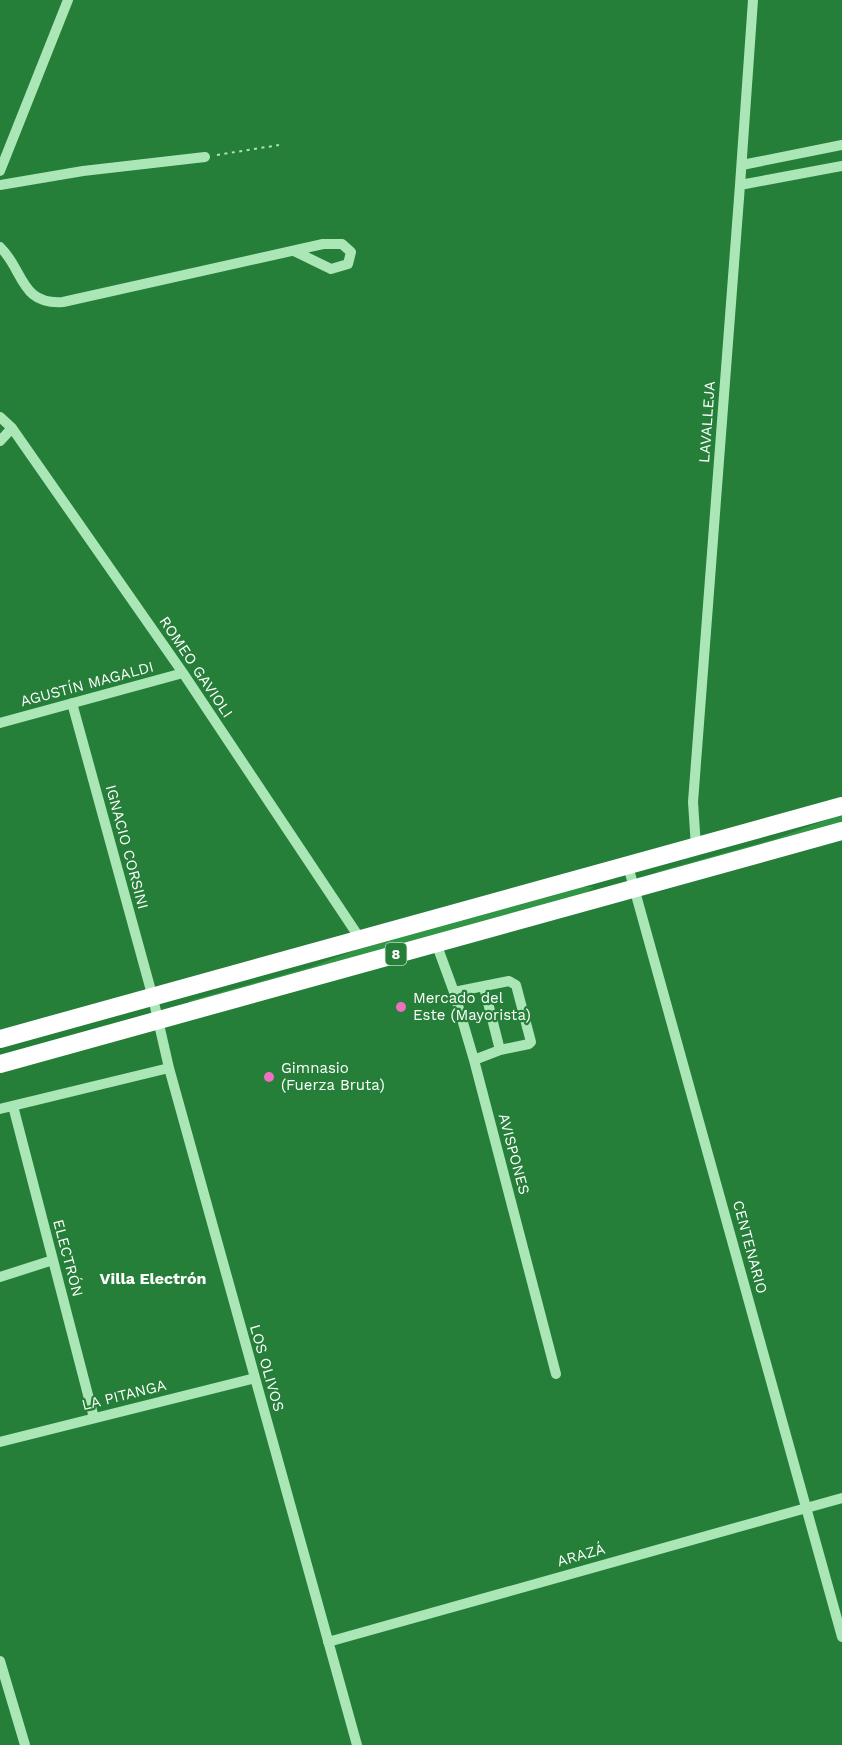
<svg xmlns="http://www.w3.org/2000/svg" width="842" height="1745" font-family="'Work Sans',sans-serif">
  <style>
    .green { fill: #309645 }
    .lines { fill: none; stroke-linecap: round; stroke-linejoin: round }
    .path { stroke: #abe6b7; stroke-width: 2; stroke-dasharray: 3 4.5; stroke-linecap: butt }
    .minor { stroke: #abe6b7; stroke-width: 10 }
    .highway { stroke: #fff; stroke-width: 18 }
    .poi-dot { fill: #ef70c1; stroke: #257f39; stroke-width: 2 }
    .labels { text-anchor: middle; dominant-baseline: central; stroke-width: 4.5; stroke-linejoin: round; paint-order: stroke }
    .shield { fill: #257f39; stroke: #bed9c4; stroke-width: 1.5 }
    .shield-label { font-size: 14px; font-weight: bold; fill: #fff }
    .street-label { font-size: 15px; fill: #fff; stroke: #257f39 }
    .poi-label { font-size: 15px; fill: #fff; stroke: #257f39; text-anchor: start }
    .neighbourhood-label { font-size: 16px; font-weight: bold; fill: #fff; stroke: #257f39 }
  </style>
  <rect width="100%" height="100%" fill="#257f39"/>
  <path class="green" d="M 842,814 L 842,823 L 657,873 L 656,872 L 775,839 Z
    M 581,887 L 593,887 L 593,888 L 584,894 L 189,1003 L 189,1001 L 311,967 L 366,946 Z"/>
  <g class="lines">
    <path class="path" d="M 217,155 L 279,145"/>
    <path class="minor" d="M 742,165 L 842,145
      M 0,171 L 68,0
      M 0,185 L 83,171 L 205,157
      M 740,185 L 842,166
      M 0,247 C 24,270 20,305 63,302 L 323,244 L 342,244 L 351,252 L 348,264 L 331,269 L 294,251
      M 0,417 L 12,428 L 183,673 L 361,940
      M 0,441 L 12,428
      M 72,703 L 153,998 L 169,1068 L 357,1745
      M 0,723 L 183,673
      M 696,847 L 693,802 L 740,185 L 753,0
      M 628,866 L 842,1637
      M 436,943 L 454,992 L 474,1060 L 556,1374
      M 484,987 L 500,1050
      M 454,992 L 509,981 L 516,985 L 531,1042 L 529,1044 L 500,1050 L 474,1060
      M 13,1106 L 94,1418
      M 0,1109 L 169,1068
      M 0,1277 L 53,1260
      M 0,1442 L 255,1378
      M 328,1642 L 842,1498
      M 0,1661 L 25,1745"/>
    <path class="highway" d="M 0,1039 L 842,806
      M 0,1064 L 842,831"/>
  </g>
  <g class="poi-dot">
    <circle cx="401" cy="1007" r="6"/>
    <circle cx="269" cy="1077" r="6"/>
  </g>
  <g class="labels">
    <rect class="shield" x="385.5" y="943" width="21" height="22" rx="4.5"/>
    <g class="shield-label">
      <text x="396" y="954">8</text>
    </g>
    <g class="street-label">
      <text transform="translate(707 422) rotate(-86)">LAVALLEJA</text>
      <text transform="translate(196 667) rotate(56)">ROMEO GAVIOLI</text>
      <text transform="translate(87 684) rotate(-15)">AGUSTÍN MAGALDI</text>
      <text transform="translate(127 847) rotate(75)">IGNACIO CORSINI</text>
      <text transform="translate(514 1154) rotate(75)">AVISPONES</text>
      <text transform="translate(750 1247) rotate(75)">CENTENARIO</text>
      <text transform="translate(68 1258) rotate(75)">ELECTRÓN</text>
      <text transform="translate(267 1368) rotate(74)">LOS OLIVOS</text>
      <text transform="translate(124 1395) rotate(-14)">LA PITANGA</text>
      <text transform="translate(581 1555) rotate(-16)">ARAZÁ</text>
    </g>
    <g class="poi-label">
      <text x="413" y="998">Mercado del<tspan x="413" dy="17">Este (Mayorista)</tspan></text>
      <text x="281" y="1068">Gimnasio<tspan x="281" dy="17">(Fuerza Bruta)</tspan></text>
    </g>
    <g class="neighbourhood-label">
      <text x="153" y="1278">Villa Electrón</text>
    </g>
  </g>
</svg>
